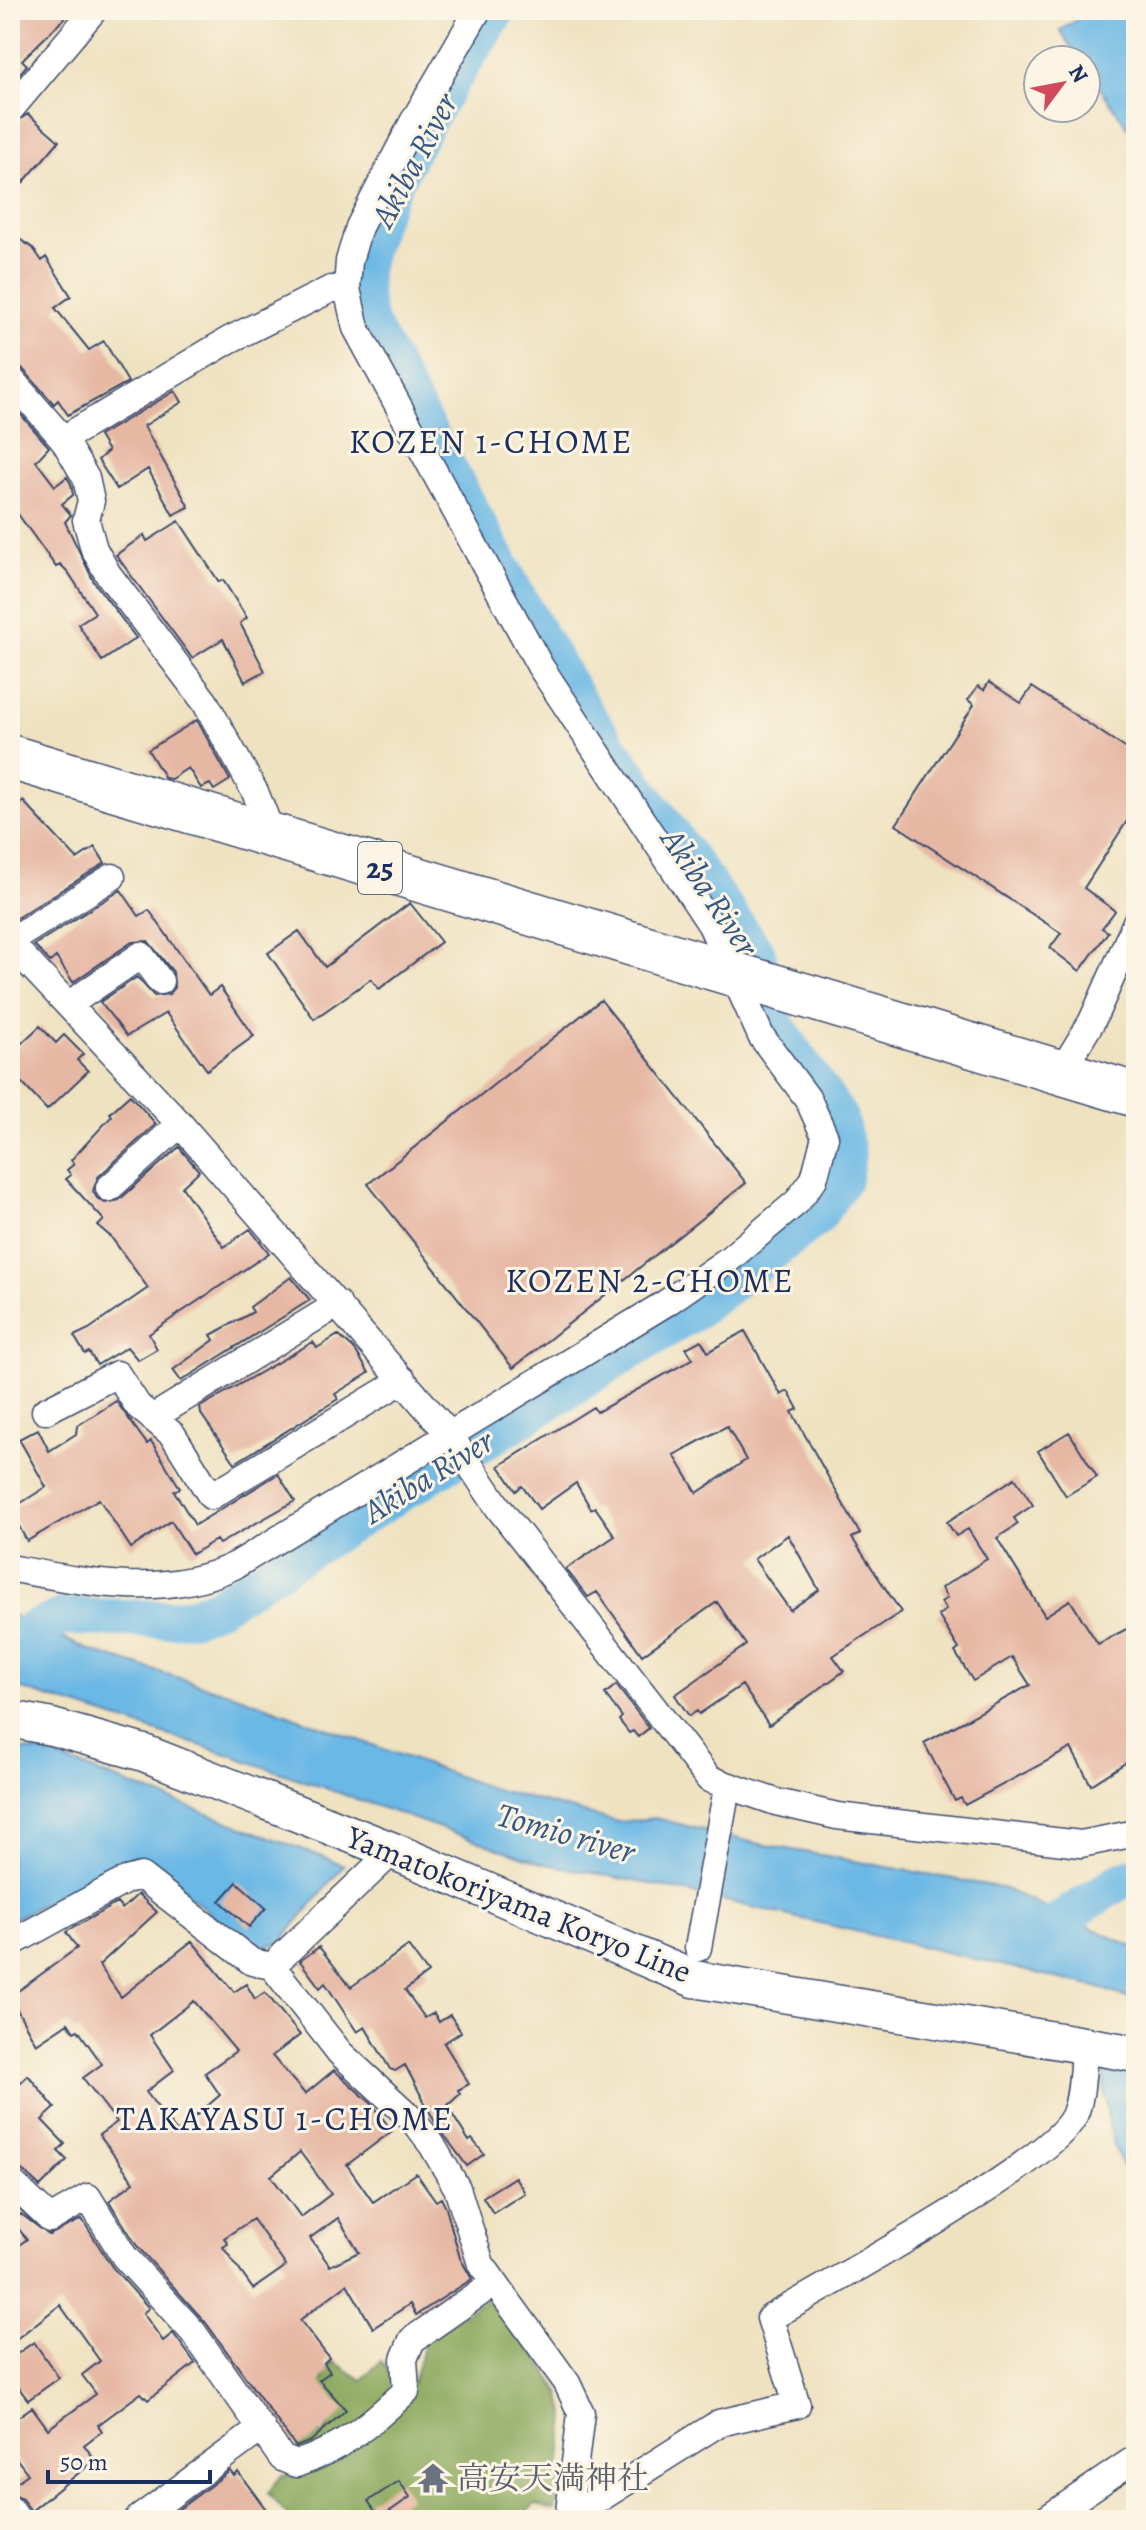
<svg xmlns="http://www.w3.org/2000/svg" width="1146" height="2530" font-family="Alegreya,'Noto Serif JP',serif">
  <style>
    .forest { fill: #87a659; stroke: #516a5c; stroke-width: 2 }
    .water { fill: #6bb8e5; stroke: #4374a2; stroke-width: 2 }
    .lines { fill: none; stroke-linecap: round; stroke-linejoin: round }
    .river { stroke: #6bb8e5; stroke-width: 38 }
    .building { fill: #e6b8a4; fill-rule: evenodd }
    .street-casing { stroke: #3b4a6d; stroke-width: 29 }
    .secondary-casing { stroke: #3b4a6d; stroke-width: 39 }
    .highway-casing { stroke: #3b4a6d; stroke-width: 47 }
    .street { stroke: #fff; stroke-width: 26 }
    .secondary { stroke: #fff; stroke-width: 36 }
    .highway { stroke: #fff; stroke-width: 44 }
    .labels { text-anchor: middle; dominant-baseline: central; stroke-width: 6; stroke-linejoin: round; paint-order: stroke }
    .shield { fill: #fcf5e5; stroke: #5e6a86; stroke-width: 2 }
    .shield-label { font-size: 30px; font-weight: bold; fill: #1b2f5e }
    .street-label { font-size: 32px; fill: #1b2f5e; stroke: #fcf5e5 }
    .worship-label { font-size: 32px; fill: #5b616d; stroke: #fcf5e5; text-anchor: start }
    .water-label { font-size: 34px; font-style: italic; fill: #335886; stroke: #fcf5e5 }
    .neighbourhood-label { font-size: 34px; letter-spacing: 2px; fill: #1b2f5e; stroke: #fcf5e5 }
  </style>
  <rect width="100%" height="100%" fill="#fcf5e5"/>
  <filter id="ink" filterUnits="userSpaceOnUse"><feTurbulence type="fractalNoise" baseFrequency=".0125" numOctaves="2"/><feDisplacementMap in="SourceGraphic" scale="16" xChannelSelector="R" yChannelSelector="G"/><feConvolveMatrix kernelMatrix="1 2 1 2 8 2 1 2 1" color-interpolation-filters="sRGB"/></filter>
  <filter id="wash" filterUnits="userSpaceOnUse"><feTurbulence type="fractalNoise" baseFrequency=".006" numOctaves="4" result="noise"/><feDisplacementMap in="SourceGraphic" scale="32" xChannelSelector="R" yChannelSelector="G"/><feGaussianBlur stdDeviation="1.8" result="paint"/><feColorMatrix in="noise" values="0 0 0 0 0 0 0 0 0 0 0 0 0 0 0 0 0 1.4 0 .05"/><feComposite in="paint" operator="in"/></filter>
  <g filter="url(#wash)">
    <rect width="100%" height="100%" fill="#efe2c1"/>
    <path class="forest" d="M 494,2294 L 560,2392 L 566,2418 L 555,2510 L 535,2505 L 519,2520 L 331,2520 L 325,2514 L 291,2520 L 268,2493 L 282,2475 L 305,2477 L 291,2425 L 302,2420 L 323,2436 L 338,2405 L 321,2383 L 333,2361 L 362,2380 L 381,2361 L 400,2380 L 413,2383 L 425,2340 Z"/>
    <path class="water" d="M 1093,10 L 1136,10 L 1136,139 L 1086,68 L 1086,60 L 1080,60 L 1060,30 Z
      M 10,1614 L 91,1651 L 242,1697 L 487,1787 L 618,1822 L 655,1818 L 755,1843 L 1003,1888 L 1136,1948 L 1136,2001 L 1100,1988 L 665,1887 L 541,1863 L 227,1754 L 10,1685 Z
      M 10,1748 L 46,1753 L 344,1865 L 280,1943 L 250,1949 L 147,1858 L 132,1857 L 10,1921 Z
      M 1103,2067 L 1136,2073 L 1136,2190 C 1109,2151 1106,2113 1103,2067 Z"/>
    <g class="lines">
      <path class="river" d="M 20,1648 L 30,1631 L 63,1617 L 168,1619 L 195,1616 L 218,1606 L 692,1313 L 816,1218 L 843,1178 L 847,1154 L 839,1118 L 772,1020 L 757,954 L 582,709 L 532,624 L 369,323 C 362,301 360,278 366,256 C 385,179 453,77 497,10
        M 1023,1945 L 1120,1881 L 1136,1876"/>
    </g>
    <g id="blocks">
      <path class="building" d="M 18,10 L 73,10 L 22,60 L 27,65 L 10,85 L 10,17 Z
        M 28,114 L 59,141 L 10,198 L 10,126 Z
        M 10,233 L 33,248 L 42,261 L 46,257 L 71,296 L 55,308 L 89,350 L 104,341 L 128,382 L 68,415 L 58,400 L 54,404 L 22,368 L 10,362 Z
        M 175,391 L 182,402 L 144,426 L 189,507 L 173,515 L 148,469 L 117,489 L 98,460 L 108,451 L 99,436 Z
        M 10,402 L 49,447 L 36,461 L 55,486 L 67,477 L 71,484 L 73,495 L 62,504 L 71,515 L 65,522 L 94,582 L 136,638 L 102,661 L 78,624 L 95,613 L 68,572 L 60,564 L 56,567 L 10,503 Z
        M 179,521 L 219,582 L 223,580 L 247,618 L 240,623 L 265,671 L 245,682 L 223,639 L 192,658 L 116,555 L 144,535 L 147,541 Z
        M 989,682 L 1021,703 L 1032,687 L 1136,755 L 1136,807 L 1084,888 L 1115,911 L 1102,928 L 1108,932 L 1080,971 L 1050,948 L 1061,933 L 896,825 L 974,705 L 968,700 L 978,686 L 984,690 Z
        M 197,720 L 230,780 L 214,790 L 210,784 L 201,788 L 188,768 L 171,779 L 165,778 L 148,750 Z
        M 23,801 L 77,859 L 95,847 L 105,863 L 10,922 L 10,813 Z
        M 121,890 L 139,916 L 149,910 L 209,995 L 220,987 L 254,1036 L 207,1070 L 166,1013 L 127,1036 L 100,1002 L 137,977 L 154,996 L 169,994 L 174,988 L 173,972 L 148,941 L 132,942 L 73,982 L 56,957 L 50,962 L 34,945 Z
        M 410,903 L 441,942 L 379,989 L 371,979 L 314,1019 L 268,953 L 299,931 L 325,967 Z
        M 601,1000 L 746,1183 L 513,1368 L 368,1184 Z
        M 40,1026 L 56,1043 L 64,1035 L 83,1054 L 77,1060 L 88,1071 L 47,1110 L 10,1070 L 10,1054 Z
        M 130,1095 L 156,1124 L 98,1177 L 93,1191 L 97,1198 L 105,1203 L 119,1200 L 179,1147 L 199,1171 L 182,1187 L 224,1247 L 250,1229 L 269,1253 L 149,1334 L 157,1349 L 138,1360 L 127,1347 L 97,1365 L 89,1352 L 85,1354 L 74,1336 L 89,1329 L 148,1288 L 111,1237 L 98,1226 L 104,1220 L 66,1179 L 71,1175 L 67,1170 L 74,1164 L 71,1160 L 112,1116 L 110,1113 Z
        M 291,1277 L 310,1300 L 181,1381 L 173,1370 L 214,1340 L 211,1335 L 253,1312 L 250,1307 Z
        M 745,1331 L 781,1395 L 788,1391 L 798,1409 L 792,1412 L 860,1534 L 852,1538 L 901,1612 L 833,1656 L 844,1671 L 769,1725 L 742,1685 L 699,1714 L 697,1711 L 689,1716 L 675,1695 L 746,1645 L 717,1602 L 642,1655 L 597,1592 L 588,1597 L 566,1569 L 615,1536 L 595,1507 L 591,1509 L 576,1483 L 539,1509 L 522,1486 L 516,1491 L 499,1466 L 593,1407 L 597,1412 L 693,1359 L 686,1348 L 701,1340 L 708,1352 ZM 727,1426 L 746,1460 L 697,1493 L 674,1455 ZM 788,1535 L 819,1590 L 790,1610 L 754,1559 Z
        M 338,1335 L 355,1350 L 369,1373 L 335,1394 L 338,1399 L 235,1463 L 201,1414 L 200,1407 L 313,1342 L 317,1348 Z
        M 116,1401 L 147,1444 L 151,1441 L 180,1488 L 174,1491 L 195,1525 L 278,1474 L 295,1501 L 219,1544 L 216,1540 L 192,1554 L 171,1521 L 131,1548 L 99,1499 L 27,1541 L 10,1510 L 46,1487 L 19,1439 L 38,1429 L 49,1451 L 76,1434 L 77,1426 Z
        M 1069,1432 L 1097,1477 L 1066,1496 L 1038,1451 Z
        M 1015,1478 L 1033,1505 L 1014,1518 L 1018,1524 L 997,1538 L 1045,1616 L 1070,1600 L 1098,1644 L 1136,1624 L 1136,1756 L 1091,1785 L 1071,1748 L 965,1805 L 961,1798 L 955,1801 L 924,1743 L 1030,1685 L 1012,1657 L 973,1681 L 955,1652 L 959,1649 L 938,1615 L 946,1610 L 941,1602 L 947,1598 L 941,1588 L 987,1559 L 968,1529 L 956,1536 L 947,1522 Z
        M 616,1685 L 649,1728 L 638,1737 L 633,1731 L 629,1733 L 619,1720 L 622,1717 L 605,1694 Z
        M 237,1882 L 266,1908 L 249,1927 L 220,1901 Z
        M 138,1894 L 157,1912 L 99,1965 L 121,1997 L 192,1941 L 234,1992 L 246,1984 L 255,1999 L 265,1992 L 300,2035 L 272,2056 L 305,2094 L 334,2070 L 373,2105 L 392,2131 L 347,2165 L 373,2202 L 416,2173 L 436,2201 L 441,2198 L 446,2208 L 460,2258 L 472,2279 L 416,2315 L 410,2304 L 373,2328 L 347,2284 L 300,2320 L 329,2358 L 324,2363 L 330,2372 L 319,2380 L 346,2410 L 311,2441 L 296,2447 L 206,2323 L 137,2246 L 109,2201 L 134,2182 L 99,2135 L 117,2122 L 83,2078 L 102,2064 L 78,2030 L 74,2032 L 68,2023 L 36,2044 L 10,1997 L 77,1948 L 66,1932 L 117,1903 L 122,1909 ZM 194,2001 L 236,2051 L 205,2073 L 220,2095 L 177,2132 L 146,2092 L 174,2070 L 150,2035 ZM 300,2152 L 331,2194 L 301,2217 L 271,2176 ZM 338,2218 L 359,2252 L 330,2266 L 310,2238 ZM 253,2219 L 286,2266 L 253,2289 L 223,2247 L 228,2244 L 224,2238 Z
        M 408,1946 L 428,1973 L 405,1990 L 425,2018 L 434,2013 L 439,2022 L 450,2015 L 461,2032 L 444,2043 L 469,2084 L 458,2090 L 460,2094 L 447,2106 L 469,2141 L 472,2139 L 484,2154 L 467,2166 L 436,2124 L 405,2065 L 395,2071 L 390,2069 L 365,2027 L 357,2032 L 325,1983 L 320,1988 L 300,1961 L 319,1947 L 351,1987 Z
        M 28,2075 L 55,2108 L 42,2120 L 65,2144 L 58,2151 L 67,2160 L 40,2187 L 21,2169 L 10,2165 L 10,2093 Z
        M 515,2177 L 525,2193 L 493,2213 L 483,2197 Z
        M 21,2214 L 49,2235 L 82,2219 L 112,2267 L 149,2308 L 143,2313 L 163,2341 L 173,2333 L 195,2363 L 148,2400 L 141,2393 L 98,2425 L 102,2431 L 84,2445 L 95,2460 L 31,2511 L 22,2499 L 10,2493 L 10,2487 L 28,2474 L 10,2450 L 10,2423 L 32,2407 L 48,2429 L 96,2394 L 82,2375 L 100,2361 L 60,2305 L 10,2344 L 10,2252 L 27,2239 L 12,2221 Z
        M 34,2342 L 59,2378 L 28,2400 L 10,2376 L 10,2359 Z
        M 230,2471 L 234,2476 L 238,2472 L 274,2520 L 175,2520 L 171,2515 Z
        M 399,2481 L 410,2497 L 380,2518 L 368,2501 Z"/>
    </g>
  </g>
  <g filter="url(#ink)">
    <use href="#blocks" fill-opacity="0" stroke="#3b4a6d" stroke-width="2"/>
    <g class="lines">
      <g class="street-casing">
        <path id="street" d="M 10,110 L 94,10
          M 10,378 L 63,439 L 86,478 L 91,501 L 86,520 L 94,549 L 108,574 L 205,702 L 255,792 L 273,836
          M 63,439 L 229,340 L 331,289 L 347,289
          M 10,941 L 112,877
          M 10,943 L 180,1124 L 449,1434 L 498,1507 L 709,1779 L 776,1802 L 837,1816 L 1081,1844 L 1136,1833
          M 68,1005 L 141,955 L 160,981
          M 1061,1072 L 1092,1021 L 1136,922
          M 109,1188 L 180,1124
          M 45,1411 L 117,1374 L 138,1406 L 173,1435 L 211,1496 L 403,1380
          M 152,1418 L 338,1304
          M 10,1568 C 85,1582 165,1600 236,1565 L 666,1303 L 728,1260 L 797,1202 L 814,1179 L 825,1137 L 808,1099 L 761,1036 L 711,925 L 540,666 L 356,328 L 347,289 L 349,261 L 359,227 L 413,122 L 478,10
          M 10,1944 L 126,1880 L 141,1876 L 252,1962 L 272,1966 L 340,2053 L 412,2119 L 432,2145 L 457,2188 L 481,2264 L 567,2383 L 581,2413 L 568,2520
          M 698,1948 L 727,1788
          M 272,1966 L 393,1851
          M 10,2181 L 50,2219 L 88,2197 L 124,2256 L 193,2332 L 282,2458 L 296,2464 C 340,2450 373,2422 406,2391 L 404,2359 L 412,2340 L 494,2283
          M 10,2509 L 18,2520
          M 569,2518 L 719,2423 L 797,2405 L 770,2318 C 825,2286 1053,2162 1074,2116 C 1083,2096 1082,2065 1085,2044
          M 137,2520 L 262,2428
          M 1045,2520 L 1136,2458"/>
      </g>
      <g class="secondary-casing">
        <path id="secondary" d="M 10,1719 L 52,1727 L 144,1753 L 393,1851 L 694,1979 L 1136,2054"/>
      </g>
      <g class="highway-casing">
        <path id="highway" d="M 10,757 L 1136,1095"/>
      </g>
      <use href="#street" class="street"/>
      <use href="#secondary" class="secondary"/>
      <use href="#highway" class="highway"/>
    </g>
  </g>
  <defs>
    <g id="temple-bare" transform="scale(2.4)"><path d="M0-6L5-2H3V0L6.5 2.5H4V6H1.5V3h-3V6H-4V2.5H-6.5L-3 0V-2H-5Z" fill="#6b7280" stroke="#fcf5e5" stroke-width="2.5" paint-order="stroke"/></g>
  </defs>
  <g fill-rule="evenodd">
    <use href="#temple-bare" x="433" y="2478"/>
  </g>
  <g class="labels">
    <rect class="shield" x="358" y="842" width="44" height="52" rx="6"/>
    <g class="shield-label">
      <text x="380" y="868">25</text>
    </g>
    <g class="street-label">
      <text transform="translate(519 1904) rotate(22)">Yamatokoriyama Koryo Line</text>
    </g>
    <g class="worship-label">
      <text x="457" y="2478">高安天満神社</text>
    </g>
    <g class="water-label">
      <text transform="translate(414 160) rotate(-62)">Akiba River</text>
      <text transform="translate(710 892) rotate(56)">Akiba River</text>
      <text transform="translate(428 1476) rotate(-32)">Akiba River</text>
      <text transform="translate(566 1833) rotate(16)">Tomio river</text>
    </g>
    <g class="neighbourhood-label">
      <text x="491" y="441">KOZEN 1-CHOME</text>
      <text x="650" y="1280">KOZEN 2-CHOME</text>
      <text x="285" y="2118">TAKAYASU 1-CHOME</text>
    </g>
  </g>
  <rect width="1146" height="2530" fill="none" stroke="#fcf5e5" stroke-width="40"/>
  <g transform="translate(1062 84) rotate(58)"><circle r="38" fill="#fcf5e5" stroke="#a2a6af" stroke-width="2"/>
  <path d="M0-6L14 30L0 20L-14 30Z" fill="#d1495b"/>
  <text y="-12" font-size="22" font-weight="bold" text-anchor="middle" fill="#1b2f5e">N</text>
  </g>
  <path d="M48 2470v12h162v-12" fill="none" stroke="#1b2f5e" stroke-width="4"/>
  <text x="60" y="2470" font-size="24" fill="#1b2f5e" stroke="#fcf5e5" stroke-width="6" paint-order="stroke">50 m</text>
</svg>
